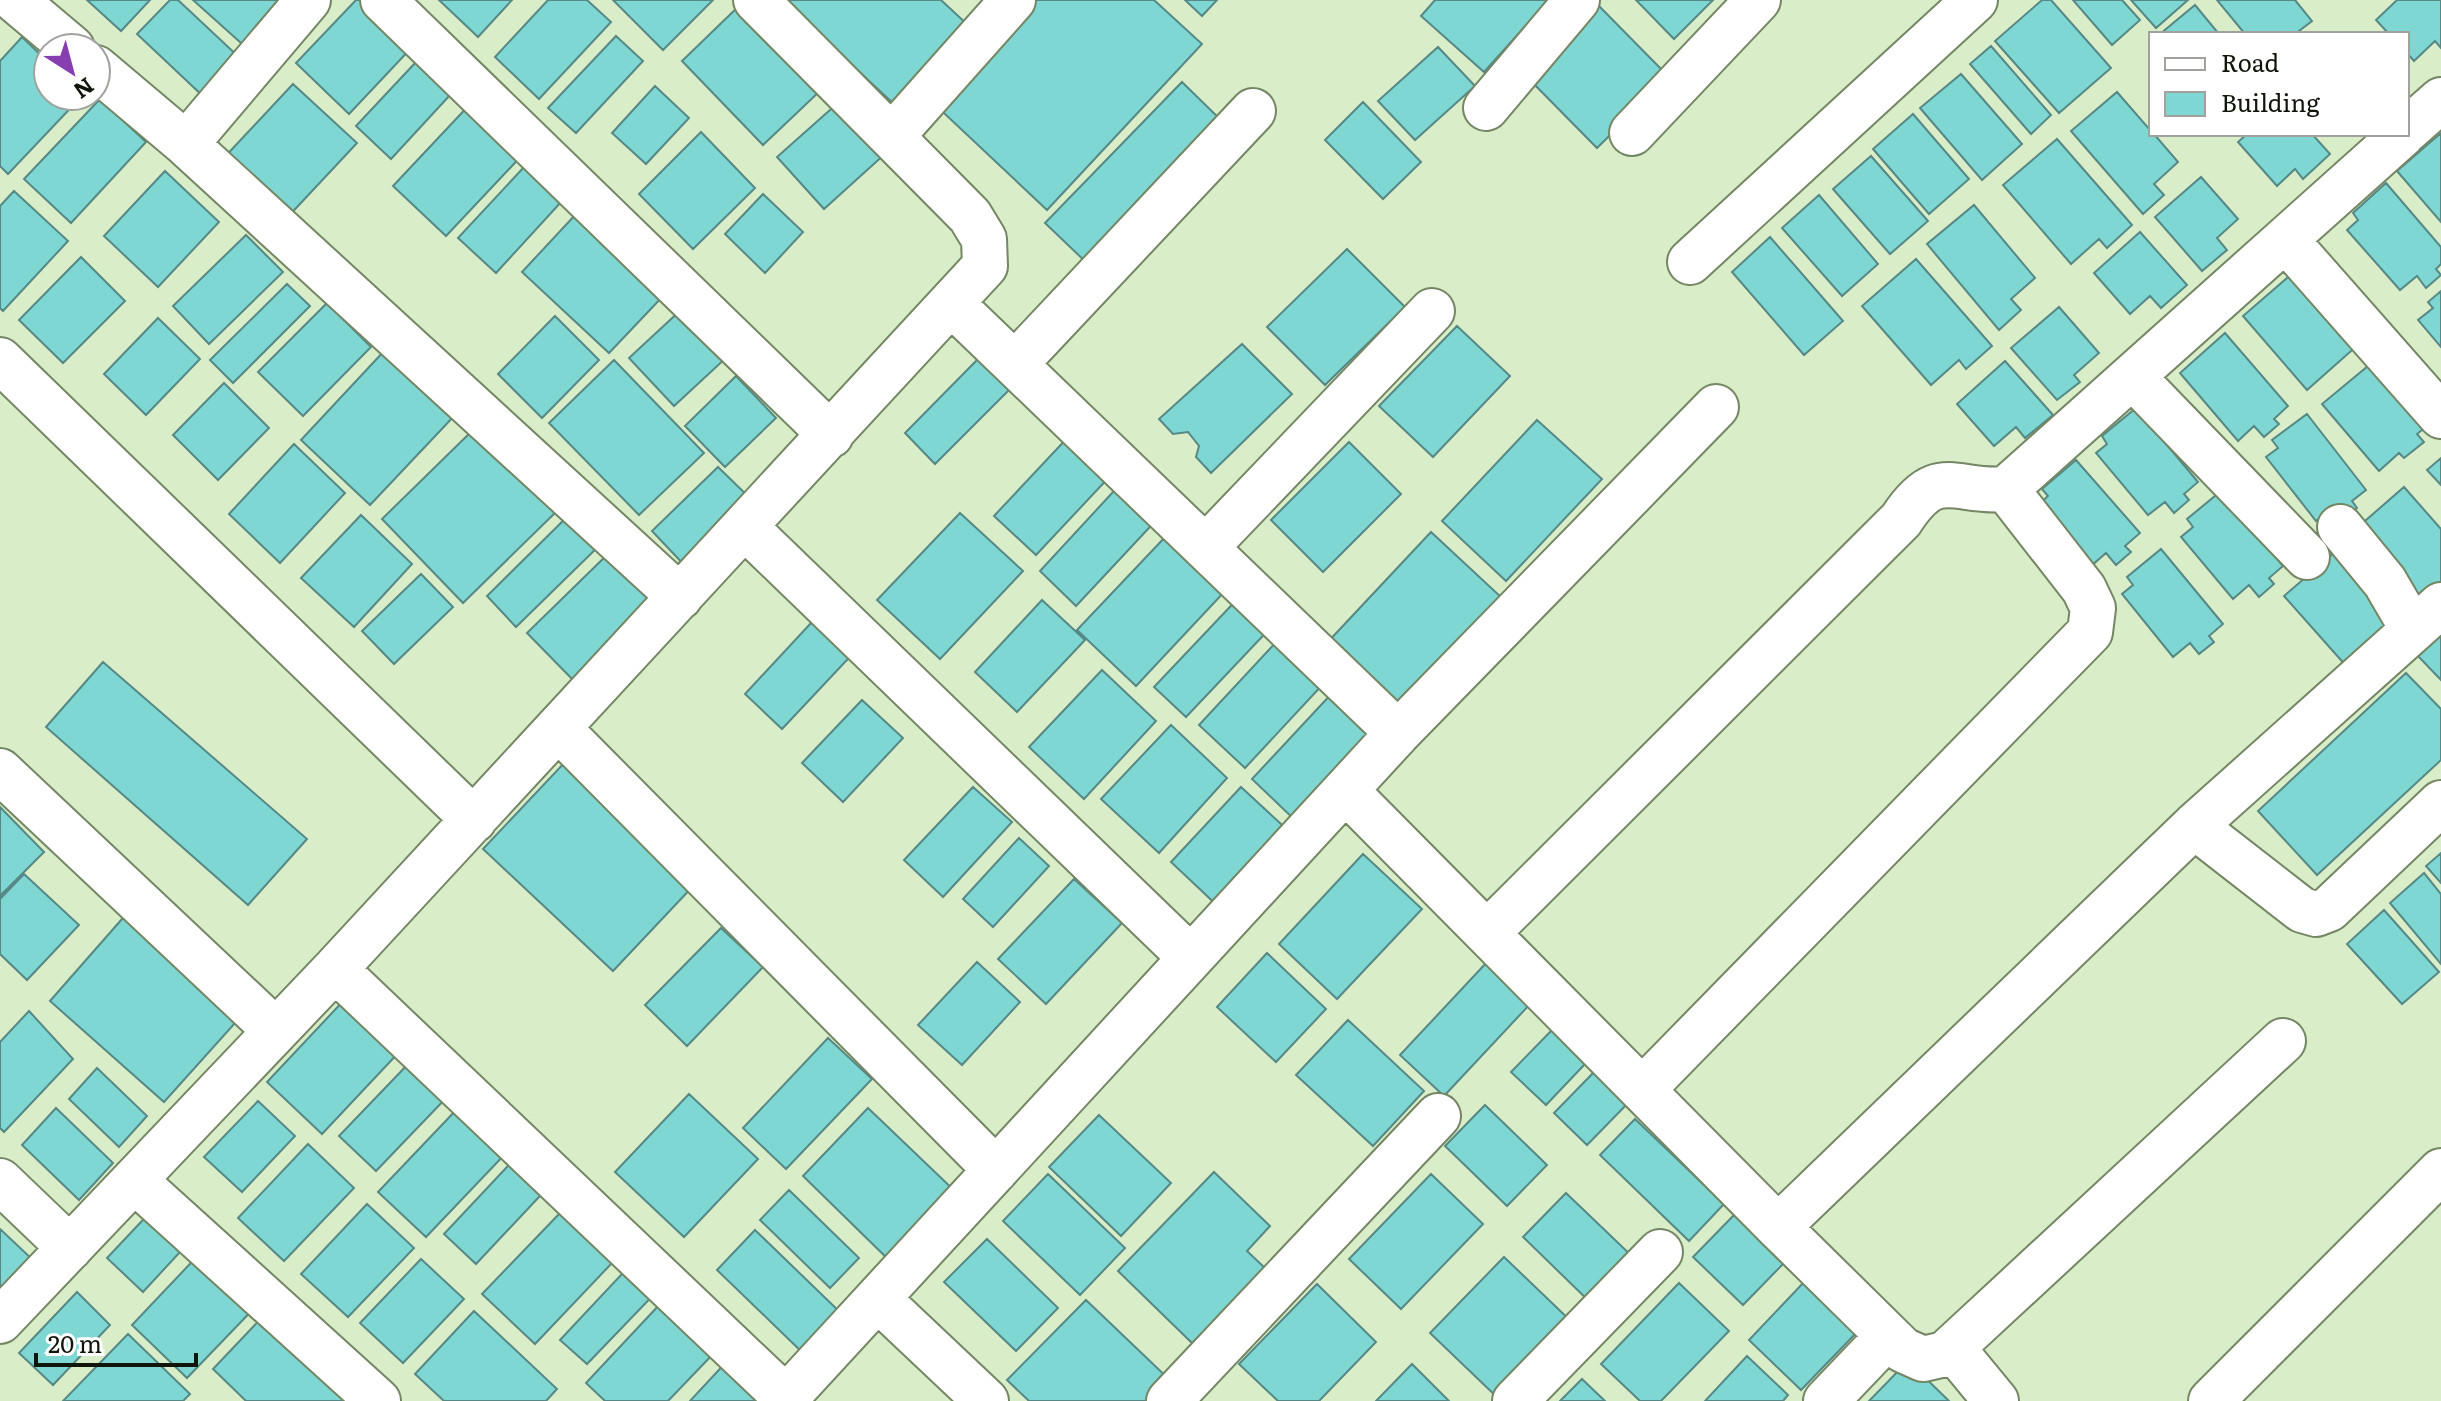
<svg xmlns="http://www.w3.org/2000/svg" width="2441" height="1401" font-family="Literata,serif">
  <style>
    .building { fill: #7ed7d2; stroke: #568885; stroke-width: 2 }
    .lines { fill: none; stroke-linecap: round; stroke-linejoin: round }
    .minor-casing { stroke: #748664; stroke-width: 48 }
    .minor { stroke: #fff; stroke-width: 44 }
  </style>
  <rect width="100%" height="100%" fill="#d9eec8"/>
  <path class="building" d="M 87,0 L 150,0 L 121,31 Z
    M 170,0 L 178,0 L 241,59 L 205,98 L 137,34 Z
    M 193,0 L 286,0 L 250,51 Z
    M 356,0 L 368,0 L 415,44 L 349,114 L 296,63 Z
    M 439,0 L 512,0 L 478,37 Z
    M 548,0 L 587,0 L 611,22 L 539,99 L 495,57 Z
    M 613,0 L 713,0 L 663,50 Z
    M 782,0 L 941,0 L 969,26 L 895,105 Z
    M 1022,0 L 1154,0 L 1202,44 L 1047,210 L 929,99 Z
    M 1185,0 L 1217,0 L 1202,16 Z
    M 1435,0 L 1549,0 L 1484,72 L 1421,16 Z
    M 1636,0 L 1713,0 L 1674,39 Z
    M 2042,0 L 2051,0 L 2111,68 L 2059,113 L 1995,41 Z
    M 2073,0 L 2122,0 L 2140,20 L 2112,45 Z
    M 2131,0 L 2188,0 L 2156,28 Z
    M 2217,0 L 2295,0 L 2312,21 L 2295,34 L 2245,34 Z
    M 2397,0 L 2441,0 L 2441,48 L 2435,41 L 2414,61 L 2407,53 L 2407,34 L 2389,34 L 2376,20 Z
    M 741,4 L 821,90 L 763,145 L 682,61 Z
    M 1597,4 L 1669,77 L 1597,148 L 1525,75 Z
    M 2195,5 L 2219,34 L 2160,34 Z
    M 616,36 L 643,61 L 576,133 L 548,108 Z
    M 22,37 L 48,62 L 48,96 L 82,96 L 8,174 L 0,166 L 0,61 Z
    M 1991,46 L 2051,115 L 2031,134 L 1970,64 Z
    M 1438,47 L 1475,86 L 1415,140 L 1378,101 Z
    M 416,62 L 451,94 L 391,159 L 356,126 Z
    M 1961,74 L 2022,144 L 1982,180 L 1920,108 Z
    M 1182,82 L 1227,126 L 1090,266 L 1045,223 Z
    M 293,84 L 357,143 L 284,221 L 220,162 Z
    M 655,86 L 689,118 L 646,164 L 612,133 Z
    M 2117,92 L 2151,131 L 2151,134 L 2154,134 L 2178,162 L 2154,184 L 2164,195 L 2143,214 L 2071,131 Z
    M 100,99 L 146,142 L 71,223 L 24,179 Z
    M 473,101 L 527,150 L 446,236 L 393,186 Z
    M 839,102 L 886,153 L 824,209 L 777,157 Z
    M 1363,102 L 1421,162 L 1383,199 L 1325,140 Z
    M 1913,114 L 1969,179 L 1929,214 L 1873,149 Z
    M 701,132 L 755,188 L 693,249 L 639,194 Z
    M 2441,133 L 2441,222 L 2397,171 Z
    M 2247,134 L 2312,134 L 2330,154 L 2303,179 L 2295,169 L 2277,186 L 2238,142 Z
    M 2057,139 L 2132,225 L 2107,248 L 2099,239 L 2071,264 L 2003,185 Z
    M 1871,156 L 1928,221 L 1890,254 L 1833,189 Z
    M 525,166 L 562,201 L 496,273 L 458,238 Z
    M 165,171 L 219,222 L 158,287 L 104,236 Z
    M 2201,177 L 2238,219 L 2217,238 L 2227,250 L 2202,271 L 2155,217 Z
    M 2386,183 L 2441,247 L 2441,264 L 2436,269 L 2441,275 L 2426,288 L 2417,276 L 2400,290 L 2347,230 L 2358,220 L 2353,213 Z
    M 14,191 L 68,241 L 3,311 L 0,308 L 0,206 Z
    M 763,194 L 803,232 L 765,273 L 725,234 Z
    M 1819,195 L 1878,264 L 1842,296 L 1782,228 Z
    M 1974,205 L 2035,278 L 2011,299 L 2021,310 L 1999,330 L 1927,244 Z
    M 577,213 L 665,294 L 609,353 L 522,272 Z
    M 2140,232 L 2187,285 L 2161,308 L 2150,296 L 2130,314 L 2094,273 Z
    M 246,235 L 283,272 L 209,344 L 173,306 Z
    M 1770,237 L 1843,321 L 1804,355 L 1732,272 Z
    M 1347,249 L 1405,307 L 1325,385 L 1267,327 Z
    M 81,257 L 125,301 L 63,363 L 19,320 Z
    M 1916,259 L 1992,346 L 1966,369 L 1959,360 L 1931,385 L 1862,306 Z
    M 2295,271 L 2359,344 L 2307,390 L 2243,316 Z
    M 287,284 L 310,306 L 233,383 L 210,360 Z
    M 2441,291 L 2441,347 L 2418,320 L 2433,308 L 2428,302 Z
    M 327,303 L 371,347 L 303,416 L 258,372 Z
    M 2059,307 L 2099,353 L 2074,375 L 2080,382 L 2057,400 L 2011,348 Z
    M 683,308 L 728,356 L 674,406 L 629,358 Z
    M 555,316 L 599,360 L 542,418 L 498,374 Z
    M 158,318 L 200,359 L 146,415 L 104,374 Z
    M 1457,326 L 1510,376 L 1433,457 L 1379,406 Z
    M 2225,333 L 2288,406 L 2274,419 L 2279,424 L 2264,437 L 2254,426 L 2238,441 L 2180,373 Z
    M 1242,344 L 1292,394 L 1211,473 L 1196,457 L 1199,446 L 1188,432 L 1173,434 L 1159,419 Z
    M 386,349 L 456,414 L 370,505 L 301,440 Z
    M 978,359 L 1009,390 L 935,464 L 905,433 Z
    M 614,360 L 704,453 L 639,515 L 549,423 Z
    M 2005,361 L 2053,415 L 2025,438 L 2016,427 L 1994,446 L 1957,404 Z
    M 2374,361 L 2428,425 L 2417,434 L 2424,442 L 2404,458 L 2399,453 L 2379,471 L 2322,404 Z
    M 736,376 L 776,418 L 725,467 L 685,426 Z
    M 224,383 L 269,428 L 218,480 L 173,435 Z
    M 2136,408 L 2198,482 L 2184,494 L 2189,500 L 2174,513 L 2165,502 L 2148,515 L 2096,453 L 2107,444 L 2102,436 Z
    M 2307,414 L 2366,490 L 2352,501 L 2357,508 L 2341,520 L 2332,508 L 2316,521 L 2266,457 L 2278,448 L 2272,440 Z
    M 1537,420 L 1602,479 L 1506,581 L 1442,521 Z
    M 474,429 L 556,512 L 463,603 L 382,519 Z
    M 1071,434 L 1113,473 L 1036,555 L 994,516 Z
    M 1349,442 L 1401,494 L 1323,572 L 1271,520 Z
    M 294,444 L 345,493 L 280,563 L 229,514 Z
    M 2441,458 L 2441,485 L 2427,470 Z
    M 2076,460 L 2140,533 L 2125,546 L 2131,552 L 2116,565 L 2106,553 L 2090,567 L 2037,506 L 2048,496 L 2042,489 Z
    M 718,467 L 755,503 L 688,569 L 652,531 Z
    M 1125,479 L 1162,514 L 1076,606 L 1040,571 Z
    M 2404,487 L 2441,529 L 2441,581 L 2421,598 L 2408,582 L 2399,624 L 2348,668 L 2284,596 L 2335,552 L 2358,527 Z
    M 2221,491 L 2283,566 L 2269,578 L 2274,584 L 2259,597 L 2249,585 L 2233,599 L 2181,537 L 2193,527 L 2187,519 Z
    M 573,511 L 604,541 L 516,627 L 487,596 Z
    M 960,513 L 1023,571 L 940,659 L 877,600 Z
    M 361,515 L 412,564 L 354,627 L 301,578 Z
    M 1431,532 L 1502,598 L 1396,712 L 1325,645 Z
    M 1168,534 L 1226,590 L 1136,686 L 1077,630 Z
    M 2161,549 L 2223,624 L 2209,636 L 2214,642 L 2199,654 L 2190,643 L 2173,657 L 2122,594 L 2133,585 L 2127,577 Z
    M 610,552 L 661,604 L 578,685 L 527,633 Z
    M 421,574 L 453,607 L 394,664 L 362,631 Z
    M 1245,591 L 1277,621 L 1186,717 L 1154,687 Z
    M 1042,600 L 1085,640 L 1017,712 L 975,672 Z
    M 824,609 L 861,645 L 782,729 L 745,694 Z
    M 2441,635 L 2441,680 L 2418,656 Z
    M 1278,640 L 1325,682 L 1245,768 L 1199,725 Z
    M 103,662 L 307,839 L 248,905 L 46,727 Z
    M 1102,670 L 1156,721 L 1084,799 L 1029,747 Z
    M 2406,673 L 2441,709 L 2441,760 L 2317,875 L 2258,811 Z
    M 1335,690 L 1383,734 L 1299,824 L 1252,779 Z
    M 862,700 L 903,738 L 843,802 L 802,763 Z
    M 1171,725 L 1227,778 L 1159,853 L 1101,799 Z
    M 567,760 L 696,883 L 613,971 L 483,849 Z
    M 973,787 L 1012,822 L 943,897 L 904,860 Z
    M 1241,787 L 1294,836 L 1223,911 L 1171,862 Z
    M 0,807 L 44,852 L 0,896 Z
    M 1019,838 L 1049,866 L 993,927 L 963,899 Z
    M 2441,853 L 2441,883 L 2426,866 Z
    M 1363,854 L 1422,909 L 1337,999 L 1279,944 Z
    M 2424,873 L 2441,894 L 2441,964 L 2390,903 Z
    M 24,874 L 79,925 L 27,980 L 0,954 L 0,899 Z
    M 1074,879 L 1122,923 L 1046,1004 L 998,959 Z
    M 2384,910 L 2439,972 L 2402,1004 L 2347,944 Z
    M 129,911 L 244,1013 L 164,1102 L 50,1001 Z
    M 721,928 L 763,967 L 687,1046 L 645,1005 Z
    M 1267,953 L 1326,1009 L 1276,1062 L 1217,1007 Z
    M 1488,961 L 1532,1002 L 1444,1096 L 1400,1055 Z
    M 977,962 L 1020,1002 L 962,1065 L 918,1025 Z
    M 347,997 L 402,1049 L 322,1134 L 267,1082 Z
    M 29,1011 L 73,1059 L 4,1132 L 0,1128 L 0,1042 Z
    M 1348,1020 L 1424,1091 L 1373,1146 L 1296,1075 Z
    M 1552,1030 L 1586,1063 L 1546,1105 L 1511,1072 Z
    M 828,1038 L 872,1079 L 786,1169 L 743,1128 Z
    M 411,1061 L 448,1096 L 376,1171 L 339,1136 Z
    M 97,1068 L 147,1116 L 119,1147 L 69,1099 Z
    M 1598,1068 L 1632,1099 L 1587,1145 L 1554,1113 Z
    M 689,1094 L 758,1159 L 684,1237 L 615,1172 Z
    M 258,1101 L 295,1136 L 242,1192 L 204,1157 Z
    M 1485,1105 L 1547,1165 L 1507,1206 L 1445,1146 Z
    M 459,1107 L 507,1152 L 426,1237 L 378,1192 Z
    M 56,1108 L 113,1163 L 79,1200 L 22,1145 Z
    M 868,1108 L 959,1195 L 893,1264 L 803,1176 Z
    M 1099,1115 L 1171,1183 L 1121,1236 L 1049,1167 Z
    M 1635,1119 L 1724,1204 L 1689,1241 L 1600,1155 Z
    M 308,1144 L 354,1188 L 284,1261 L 238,1218 Z
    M 522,1151 L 554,1181 L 476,1264 L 444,1234 Z
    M 1214,1172 L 1270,1226 L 1247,1251 L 1266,1269 L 1193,1344 L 1118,1271 Z
    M 1048,1174 L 1125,1248 L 1080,1295 L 1003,1221 Z
    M 1431,1174 L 1483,1224 L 1401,1309 L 1349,1259 Z
    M 789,1190 L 859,1258 L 830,1288 L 760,1220 Z
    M 1566,1193 L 1636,1260 L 1593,1305 L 1523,1237 Z
    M 367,1204 L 414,1248 L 348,1317 L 301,1274 Z
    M 157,1205 L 192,1239 L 143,1292 L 107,1258 Z
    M 560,1213 L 612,1263 L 535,1344 L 482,1294 Z
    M 1736,1213 L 1785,1262 L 1743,1305 L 1693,1257 Z
    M 0,1229 L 34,1261 L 0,1297 Z
    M 755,1230 L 844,1316 L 806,1356 L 717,1270 Z
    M 987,1239 L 1058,1308 L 1016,1351 L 944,1282 Z
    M 205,1248 L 261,1301 L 187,1378 L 132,1325 Z
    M 1504,1257 L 1576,1326 L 1501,1401 L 1430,1333 Z
    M 421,1259 L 464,1299 L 403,1363 L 360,1323 Z
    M 636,1259 L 663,1285 L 587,1364 L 560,1340 Z
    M 1806,1280 L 1859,1330 L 1801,1390 L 1749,1340 Z
    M 1679,1283 L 1729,1331 L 1661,1401 L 1640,1401 L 1601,1364 Z
    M 1317,1284 L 1376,1342 L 1319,1401 L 1278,1401 L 1239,1364 Z
    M 77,1292 L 110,1325 L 53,1385 L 19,1353 Z
    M 1086,1300 L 1174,1384 L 1158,1401 L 1029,1401 L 1007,1380 Z
    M 661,1303 L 715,1352 L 668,1401 L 605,1401 L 586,1383 Z
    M 271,1308 L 346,1401 L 246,1401 L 213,1369 Z
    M 474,1311 L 557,1389 L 546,1401 L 444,1401 L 415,1374 Z
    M 128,1334 L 190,1394 L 183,1401 L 63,1401 Z
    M 1747,1356 L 1788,1395 L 1783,1401 L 1705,1401 Z
    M 729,1359 L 766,1401 L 690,1401 Z
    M 1908,1361 L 1949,1401 L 1869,1401 Z
    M 1412,1364 L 1449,1401 L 1376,1401 Z
    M 1582,1379 L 1605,1401 L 1560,1401 Z"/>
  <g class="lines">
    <g class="minor-casing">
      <path id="minor" d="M 15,0 L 72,48
        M 383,0 L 831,435
        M 96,68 L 186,144 L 680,597
        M 1486,108 L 1577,0
        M 2407,130 L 2441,100
        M 1632,133 L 1758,0
        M 892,136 L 1013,0
        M 186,144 L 308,0
        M 2286,240 L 2441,416
        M 1690,262 L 1975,0
        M 952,304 L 1398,733
        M 0,360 L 474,820
        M 1015,364 L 1253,111
        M 2133,377 L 2307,557
        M 745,527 L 1191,958
        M 2340,527 L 2385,582 L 2413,630
        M 1206,547 L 1432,311
        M 559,729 L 996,1170
        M 0,771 L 276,1031
        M 1346,791 L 1778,1227 L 1903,1350 L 1923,1359 L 1945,1354 L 2283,1041
        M 2194,826 L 2302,910 L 2316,914 L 2329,909 L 2441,803
        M 1487,933 L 1901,520 C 1938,463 1955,494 2006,489 L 2403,134
        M 335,969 L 786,1398
        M 1643,1089 L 2090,632 L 2093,608 L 2084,589 L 2006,489
        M 134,1180 L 378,1401
        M 0,1181 L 70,1248
        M 1778,1227 L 2194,826 L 2441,605
        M 878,1299 L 986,1401
        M 0,1321 L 335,969 L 985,266 L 984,239 L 970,216 L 756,0
        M 1945,1354 L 1954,1350 L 1996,1401
        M 783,1401 L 1398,733 L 1716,407
        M 1169,1401 L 1438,1116
        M 1515,1401 L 1660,1252
        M 1826,1401 L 1888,1336
        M 2211,1401 L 2441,1171"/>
    </g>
    <use href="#minor" class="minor"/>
  </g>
  <rect x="2149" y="32" width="260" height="104" fill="#ffffff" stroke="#9fa29d" stroke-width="2"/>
  <rect x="2165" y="58" width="40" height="12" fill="#ffffff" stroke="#9fa29d" stroke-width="2"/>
  <text x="2221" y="72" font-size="24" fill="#0f1609">Road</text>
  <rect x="2165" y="92" width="40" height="24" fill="#7ed7d2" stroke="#9fa29d" stroke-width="2"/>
  <text x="2221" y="112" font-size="24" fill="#0f1609">Building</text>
  <g transform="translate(72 72) rotate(144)"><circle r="38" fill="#ffffff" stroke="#9fa29d" stroke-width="2"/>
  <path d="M0-6L14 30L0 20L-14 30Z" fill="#863eb0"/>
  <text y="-12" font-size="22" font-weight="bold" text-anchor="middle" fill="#0f1609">N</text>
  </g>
  <path d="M36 1353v12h160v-12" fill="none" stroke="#0f1609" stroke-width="4"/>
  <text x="48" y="1353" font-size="24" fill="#0f1609" stroke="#ffffff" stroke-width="6" paint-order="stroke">20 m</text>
</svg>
